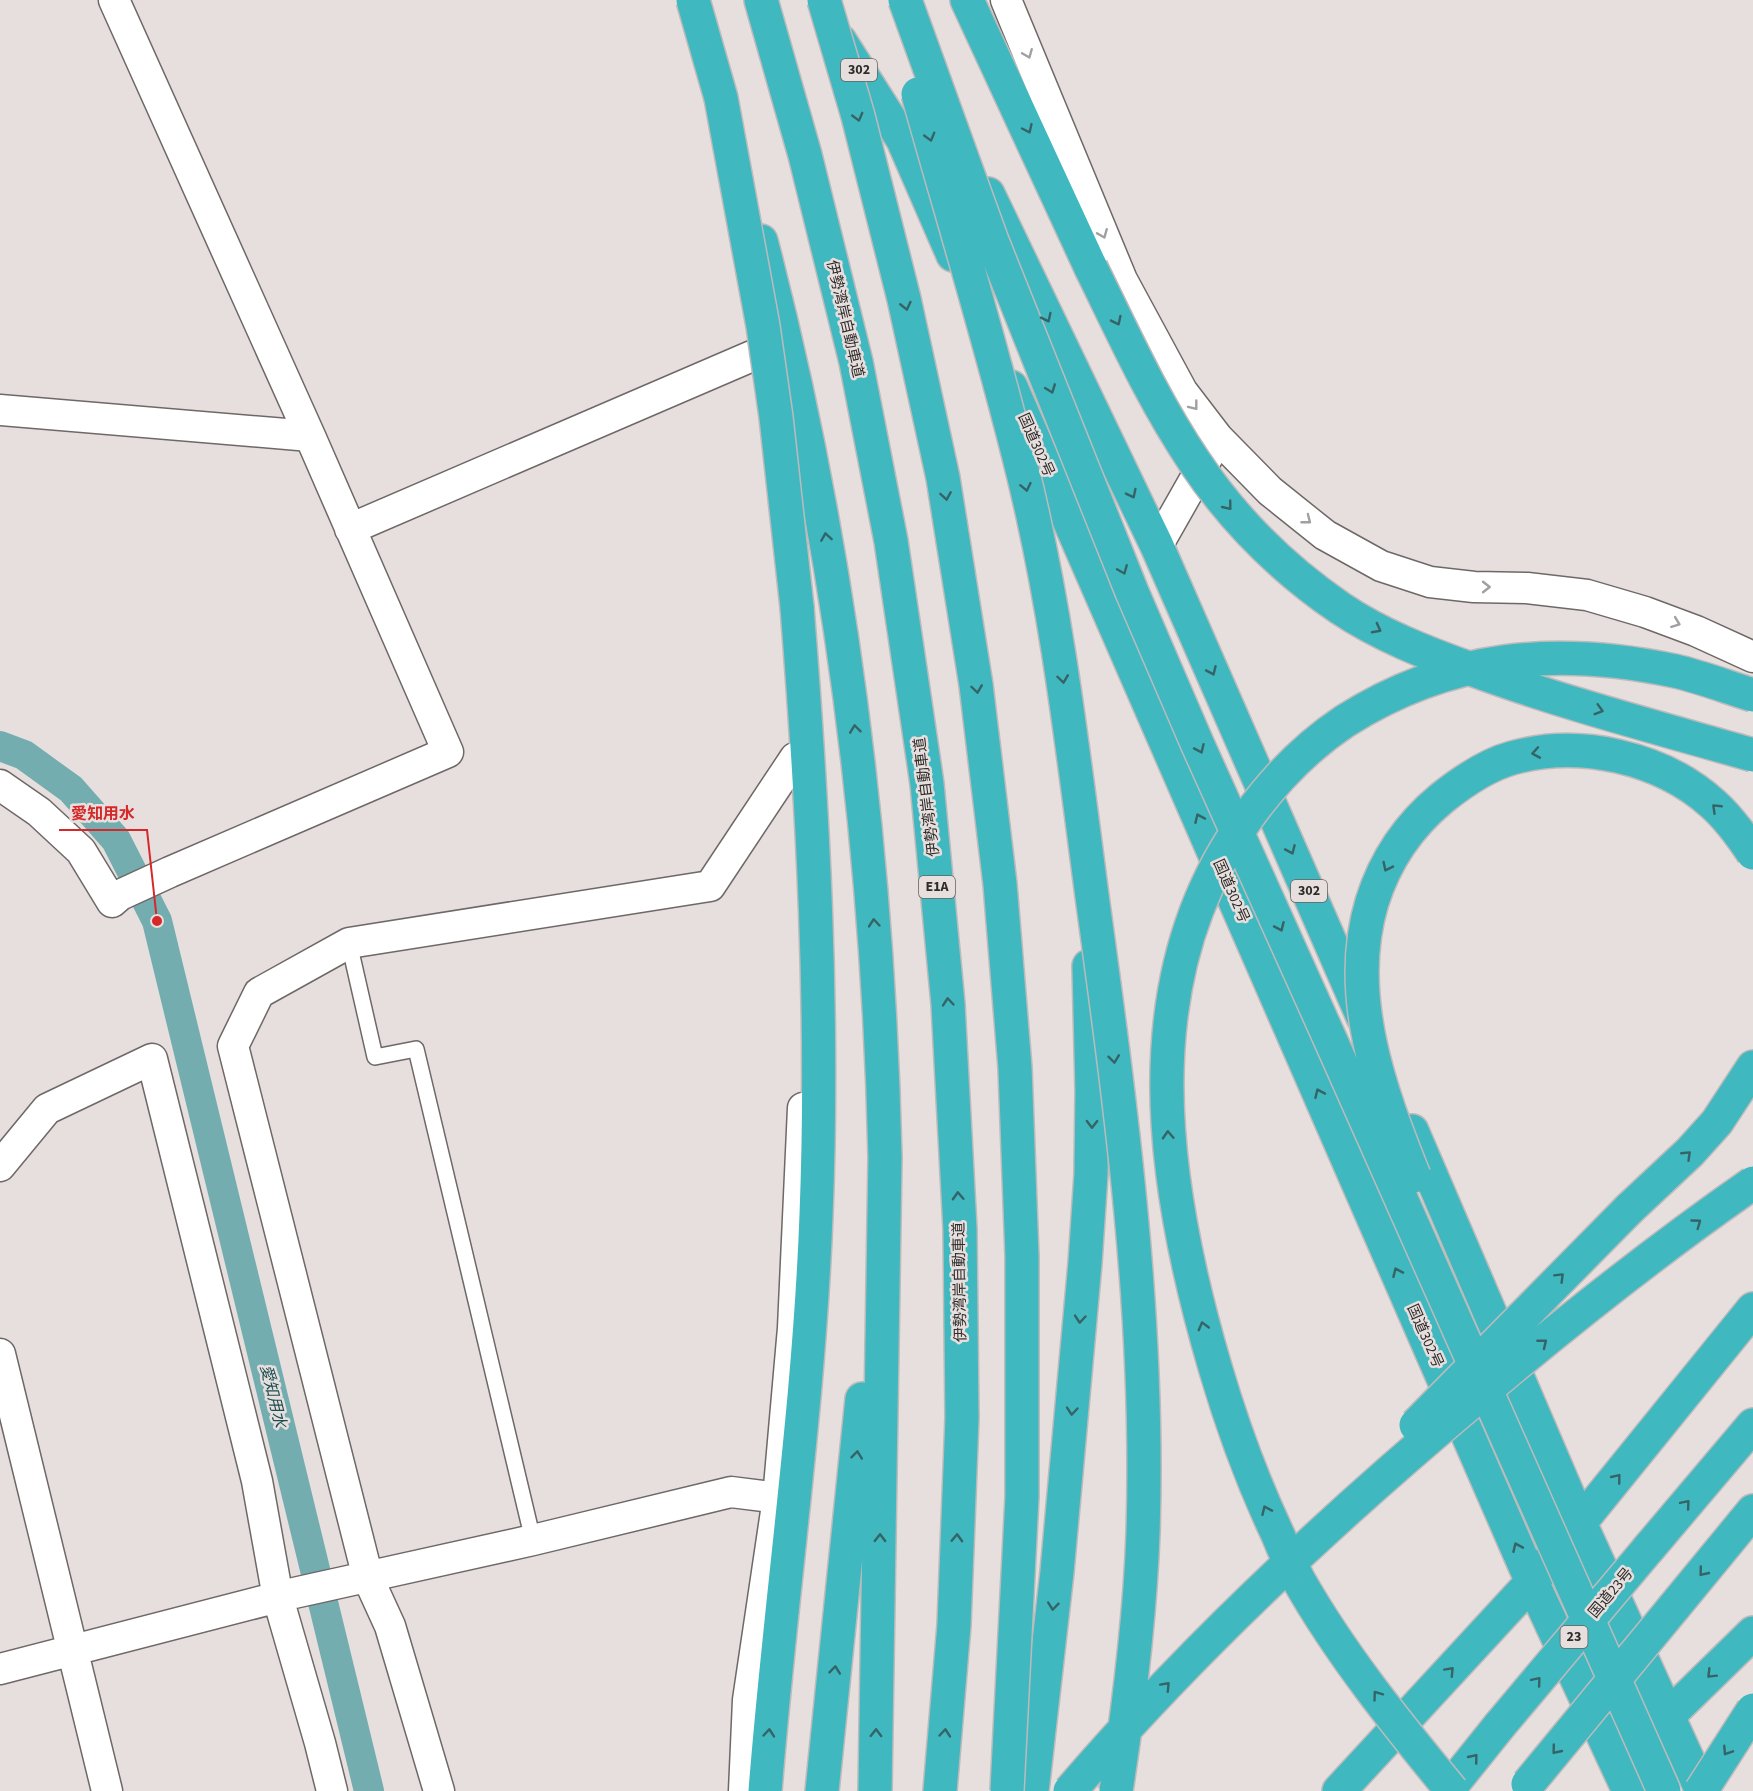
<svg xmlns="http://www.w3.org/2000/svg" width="1753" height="1791" font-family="'Source Sans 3','Noto Sans JP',sans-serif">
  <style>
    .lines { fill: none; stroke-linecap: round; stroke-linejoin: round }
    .canal { stroke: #73adb0; stroke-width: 30 }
    .lane-casing { stroke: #6e6867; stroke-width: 18 }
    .street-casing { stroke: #6e6867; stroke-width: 33 }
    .highway-casing { stroke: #bcbbbb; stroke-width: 36 }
    .lane { stroke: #fff; stroke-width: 15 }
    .street { stroke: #fff; stroke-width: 30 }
    .highway { stroke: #40b8c0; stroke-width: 33 }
    .highway-bridge-casing { stroke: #bcbbbb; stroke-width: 36; stroke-linecap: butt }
    .highway-bridge { stroke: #40b8c0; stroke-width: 33 }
    .oneway { stroke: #a1a0a0 }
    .oneway2 { stroke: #356467 }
    .labels { text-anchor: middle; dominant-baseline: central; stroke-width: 5; stroke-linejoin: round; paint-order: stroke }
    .shield { fill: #e6dfdd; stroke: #656260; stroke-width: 1.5 }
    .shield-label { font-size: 14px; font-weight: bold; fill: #2e2c2b }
    .street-label { font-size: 15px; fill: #2e2c2b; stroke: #e6dfdd }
    .water-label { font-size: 16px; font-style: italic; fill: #1b4e51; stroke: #e6dfdd }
    .leader { fill: none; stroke: #d62828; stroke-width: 2 }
    .callout-dot { fill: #d62828; stroke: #e6dfdd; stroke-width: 2 }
    .callout-label { font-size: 16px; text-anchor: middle; font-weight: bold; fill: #d62828; stroke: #e6dfdd; stroke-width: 5; stroke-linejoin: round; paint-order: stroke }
  </style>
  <rect width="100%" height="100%" fill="#e6dfdd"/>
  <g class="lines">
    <path class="canal" d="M 0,746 L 24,755 L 71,789 L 116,840 L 157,921 L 369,1791"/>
    <g class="lane-casing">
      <path id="lane" d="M 349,943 L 375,1057 L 416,1049 L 533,1540"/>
    </g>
    <g class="street-casing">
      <path id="street" d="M 1006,0 L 1122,280 L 1182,391 L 1218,438 L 1270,491 L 1325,535 L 1381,566 L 1430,582 L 1474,587 L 1527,588 L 1587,595 L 1645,612 L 1696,631 L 1753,657
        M 0,410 L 310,436
        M 350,529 L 752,356
        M 1157,546 L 1211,451
        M 0,785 L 39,812 L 81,851 L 112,902 L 120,895 L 170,872 L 448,752 L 310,436 L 114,0
        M 0,1166 L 47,1109 L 152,1059 L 257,1481 L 278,1598 L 320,1743 L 332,1791
        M 0,1354 L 107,1791
        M 0,1669 L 294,1593 L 533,1540 L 731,1492 L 778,1498
        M 439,1791 L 390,1626 L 368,1578 L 233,1046 L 259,993 L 349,943 L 710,886 L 795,758
        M 744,1791 L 748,1700 L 778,1498 L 793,1328 L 803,1108"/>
    </g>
    <g class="highway-casing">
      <path id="highway" d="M 761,0 L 805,155 L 856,362 L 891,541 L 927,784 L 948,1004 L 960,1229 L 962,1418 L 954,1625 L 940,1791
        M 967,0 L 1091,268
        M 840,41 L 903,140 L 953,255
        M 988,194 L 1157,546 L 1363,1017
        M 761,241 C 839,540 878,848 885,1157 L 875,1791
        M 1011,387 L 1532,1582 L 1629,1791
        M 1412,1131 L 1580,1523 L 1702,1791
        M 1629,1209 L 1690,1152 L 1717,1122 L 1753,1067
        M 1648,1549 L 1753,1425
        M 1674,1607 L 1753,1511
        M 1657,1730 L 1669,1715 L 1753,1633
        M 765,1791 C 780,1599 809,1408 816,1215 C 824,1012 813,809 797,607
        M 822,1791 L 862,1399
        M 1032,1791 L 1057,1572 L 1085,1263 L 1091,1174 L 1092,1091 L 1089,966
        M 1339,1791 L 1532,1582 L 1753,1309
        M 1447,1791 L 1500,1725"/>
    </g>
    <use href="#lane" class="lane"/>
    <use href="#street" class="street"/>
    <use href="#highway" class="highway"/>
    <g class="highway-bridge-casing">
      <path id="highway-bridge" d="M 693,0 L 721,98 L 763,326 L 776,417 L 797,607
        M 824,0 L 858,116 L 904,299 L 943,478 L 976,685 L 1000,884 L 1015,1068 L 1022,1256 L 1022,1497 L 1007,1791
        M 905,0 L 992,241 L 1132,592 L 1197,743 L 1331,1041 L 1664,1791
        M 918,94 C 953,219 991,343 1022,469 C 1057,609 1073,753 1092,896 C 1121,1107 1150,1319 1143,1533 C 1140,1619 1129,1706 1116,1791
        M 1091,268 C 1123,333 1153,400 1194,461 C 1232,518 1283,569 1340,608 C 1380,635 1426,653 1471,669 C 1563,703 1659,728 1753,755
        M 1414,1176 C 1380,1091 1344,994 1372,902 C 1385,860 1408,826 1442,798 C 1462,782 1487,765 1512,758 C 1579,739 1661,757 1713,804 C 1729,818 1741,835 1753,853
        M 1416,1425 L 1629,1209
        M 1500,1725 L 1648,1549
        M 1528,1784 L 1674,1607
        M 1070,1791 C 1191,1650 1327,1523 1470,1403 C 1561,1326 1655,1251 1753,1183
        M 1452,1791 C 1397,1724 1341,1655 1298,1579 C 1291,1565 1284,1550 1278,1535 C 1252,1480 1232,1425 1215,1367 C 1162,1187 1129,979 1247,818 C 1274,780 1306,747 1345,721 C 1449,655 1556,646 1675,671 C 1701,677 1727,687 1753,695
        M 1701,1791 L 1753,1710"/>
    </g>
    <use href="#highway-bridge" class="highway-bridge"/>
  </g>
  <defs><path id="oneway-chevron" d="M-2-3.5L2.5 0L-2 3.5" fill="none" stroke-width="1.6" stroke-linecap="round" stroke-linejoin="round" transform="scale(1.5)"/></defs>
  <g class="oneway">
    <use href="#oneway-chevron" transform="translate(1028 54) rotate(68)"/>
    <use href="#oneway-chevron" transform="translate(1103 234) rotate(68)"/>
    <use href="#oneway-chevron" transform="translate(1194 406) rotate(52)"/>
    <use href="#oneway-chevron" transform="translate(1307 520) rotate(38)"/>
    <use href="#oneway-chevron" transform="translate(1486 587)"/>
    <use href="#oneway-chevron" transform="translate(1676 623) rotate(21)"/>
  </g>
  <g class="oneway2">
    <use href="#oneway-chevron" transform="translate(858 117) rotate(75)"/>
    <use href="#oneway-chevron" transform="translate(1028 129) rotate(65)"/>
    <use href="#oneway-chevron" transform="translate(930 137) rotate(74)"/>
    <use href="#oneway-chevron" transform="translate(906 306) rotate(77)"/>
    <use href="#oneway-chevron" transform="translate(1047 318) rotate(64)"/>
    <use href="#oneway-chevron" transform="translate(1117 321) rotate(64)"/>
    <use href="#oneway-chevron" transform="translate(1051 389) rotate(69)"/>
    <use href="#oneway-chevron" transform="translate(1026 487) rotate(78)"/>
    <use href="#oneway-chevron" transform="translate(1132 494) rotate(64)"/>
    <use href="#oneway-chevron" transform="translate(946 496) rotate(81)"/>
    <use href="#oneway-chevron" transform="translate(1228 506) rotate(51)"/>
    <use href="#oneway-chevron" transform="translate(826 537) rotate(-99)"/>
    <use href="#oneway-chevron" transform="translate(1123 570) rotate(68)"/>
    <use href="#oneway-chevron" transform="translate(1377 629) rotate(28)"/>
    <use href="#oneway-chevron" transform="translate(1212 671) rotate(66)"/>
    <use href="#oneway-chevron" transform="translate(1063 679) rotate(82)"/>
    <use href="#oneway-chevron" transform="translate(977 689) rotate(82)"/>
    <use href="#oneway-chevron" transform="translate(1599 710) rotate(16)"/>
    <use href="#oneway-chevron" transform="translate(855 729) rotate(-97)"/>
    <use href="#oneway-chevron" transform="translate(1200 749) rotate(66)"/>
    <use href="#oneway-chevron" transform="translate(1536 753) rotate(170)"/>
    <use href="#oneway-chevron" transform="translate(1716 808) rotate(-136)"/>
    <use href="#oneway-chevron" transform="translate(1199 818) rotate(-114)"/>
    <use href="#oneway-chevron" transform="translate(1291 850) rotate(66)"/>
    <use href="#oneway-chevron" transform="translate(1387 867) rotate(116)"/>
    <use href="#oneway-chevron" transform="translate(874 923) rotate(-95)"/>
    <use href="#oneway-chevron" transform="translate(1280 927) rotate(66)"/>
    <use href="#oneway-chevron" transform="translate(948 1002) rotate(-95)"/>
    <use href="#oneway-chevron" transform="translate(1114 1059) rotate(83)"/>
    <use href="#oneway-chevron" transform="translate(1319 1093) rotate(-114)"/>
    <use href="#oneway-chevron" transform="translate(1092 1124) rotate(91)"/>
    <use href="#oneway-chevron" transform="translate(1168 1135) rotate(-93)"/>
    <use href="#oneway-chevron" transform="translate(1687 1155) rotate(-44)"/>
    <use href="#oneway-chevron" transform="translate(958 1196) rotate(-93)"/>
    <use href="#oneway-chevron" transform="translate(1697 1223) rotate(-36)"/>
    <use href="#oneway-chevron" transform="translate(1397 1272) rotate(-114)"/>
    <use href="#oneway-chevron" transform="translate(1560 1277) rotate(-45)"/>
    <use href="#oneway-chevron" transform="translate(1080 1319) rotate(95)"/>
    <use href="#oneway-chevron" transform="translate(1203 1326) rotate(-105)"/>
    <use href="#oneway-chevron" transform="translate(1543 1343) rotate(-39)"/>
    <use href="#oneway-chevron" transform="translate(1072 1411) rotate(95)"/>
    <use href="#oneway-chevron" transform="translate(857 1455) rotate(-84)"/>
    <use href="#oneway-chevron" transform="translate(1617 1478) rotate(-51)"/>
    <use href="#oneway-chevron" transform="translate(1686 1504) rotate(-50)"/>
    <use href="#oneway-chevron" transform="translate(1266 1510) rotate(-114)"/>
    <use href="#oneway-chevron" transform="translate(880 1538) rotate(-89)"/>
    <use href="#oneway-chevron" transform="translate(957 1538) rotate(-88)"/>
    <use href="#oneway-chevron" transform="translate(1517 1547) rotate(-114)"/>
    <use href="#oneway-chevron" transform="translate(1703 1572) rotate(129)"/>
    <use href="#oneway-chevron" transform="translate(1053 1606) rotate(96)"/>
    <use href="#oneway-chevron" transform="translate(835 1670) rotate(-84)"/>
    <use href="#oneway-chevron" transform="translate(1450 1671) rotate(-47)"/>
    <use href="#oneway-chevron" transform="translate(1711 1674) rotate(135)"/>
    <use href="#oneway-chevron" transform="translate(1537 1681) rotate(-50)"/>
    <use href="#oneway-chevron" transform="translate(1166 1686) rotate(-47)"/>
    <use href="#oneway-chevron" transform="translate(1377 1695) rotate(-126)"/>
    <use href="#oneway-chevron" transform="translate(769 1733) rotate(-85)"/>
    <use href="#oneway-chevron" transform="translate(876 1733) rotate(-89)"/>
    <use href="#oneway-chevron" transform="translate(945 1733) rotate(-85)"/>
    <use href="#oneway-chevron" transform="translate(1556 1750) rotate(129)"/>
    <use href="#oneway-chevron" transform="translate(1727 1751) rotate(123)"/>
    <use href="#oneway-chevron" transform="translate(1474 1758) rotate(-51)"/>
  </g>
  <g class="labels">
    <g class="shield">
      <rect x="841" y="59" width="36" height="22" rx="4.5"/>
      <rect x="919" y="876" width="36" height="22" rx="4.5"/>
      <rect x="1291" y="880" width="36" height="22" rx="4.5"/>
      <rect x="1560.5" y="1626" width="27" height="22" rx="4.5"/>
    </g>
    <g class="shield-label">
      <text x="859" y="70">302</text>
      <text x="937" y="887">E1A</text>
      <text x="1309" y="891">302</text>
      <text x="1574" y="1637">23</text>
    </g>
    <g class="street-label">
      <text transform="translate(845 319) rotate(77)">伊勢湾岸自動車道</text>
      <text transform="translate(1036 445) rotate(66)">国道302号</text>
      <text transform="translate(927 797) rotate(-97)">伊勢湾岸自動車道</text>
      <text transform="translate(1231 891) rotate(66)">国道302号</text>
      <text transform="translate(960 1282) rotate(-91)">伊勢湾岸自動車道</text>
      <text transform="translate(1425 1336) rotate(66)">国道302号</text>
      <text transform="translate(1611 1593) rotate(-50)">国道23号</text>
    </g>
    <g class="water-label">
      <text transform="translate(273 1396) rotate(76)">愛知用水</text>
    </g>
  </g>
  <path class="leader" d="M157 921L147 830H59"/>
  <circle class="callout-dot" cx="157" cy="921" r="6"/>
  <g class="callout-label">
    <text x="103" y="819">愛知用水</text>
  </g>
</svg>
